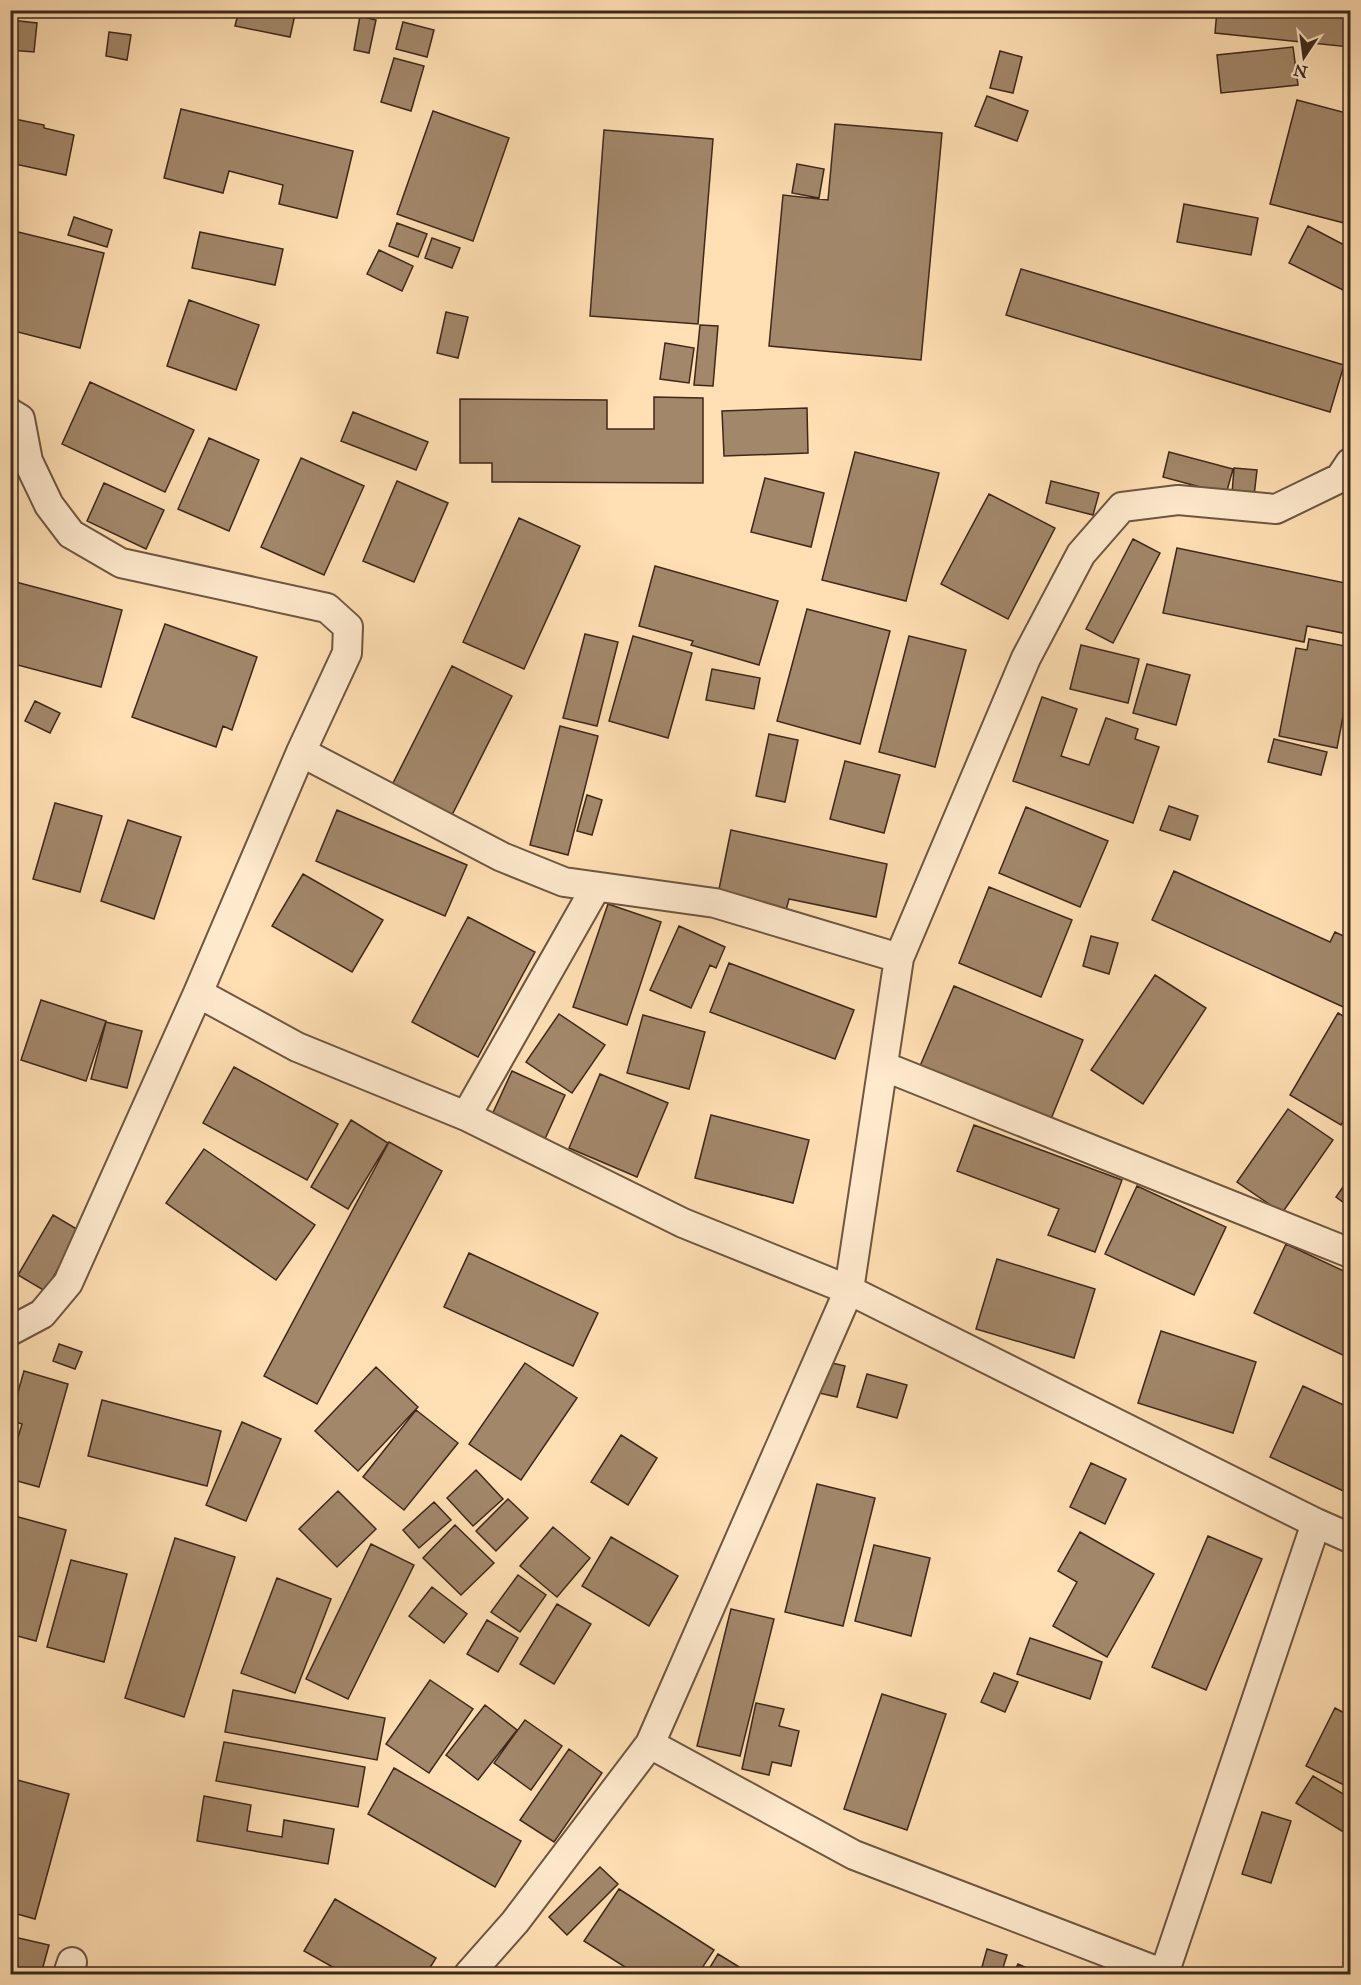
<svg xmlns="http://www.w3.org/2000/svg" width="1361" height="1985" font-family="'IM FELL Great Primer',serif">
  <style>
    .building { fill: #a2876a; stroke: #3e281b; stroke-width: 1.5 }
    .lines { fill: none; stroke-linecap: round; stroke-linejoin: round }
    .minor-casing { stroke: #6e5641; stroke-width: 32 }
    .minor { stroke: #ffeace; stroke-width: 28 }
  </style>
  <rect width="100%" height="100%" fill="#ffdfb3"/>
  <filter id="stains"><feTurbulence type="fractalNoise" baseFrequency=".00333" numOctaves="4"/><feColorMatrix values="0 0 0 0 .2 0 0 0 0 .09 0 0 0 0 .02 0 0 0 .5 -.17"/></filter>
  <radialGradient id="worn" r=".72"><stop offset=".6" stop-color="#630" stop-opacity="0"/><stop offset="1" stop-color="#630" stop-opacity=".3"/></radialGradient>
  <path class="building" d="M 239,10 L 296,10 L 290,37 L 235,26 Z
    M 1217,10 L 1299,10 L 1350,16 L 1350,47 L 1215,33 Z
    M 360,16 L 376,20 L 369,53 L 354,50 Z
    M 10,20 L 37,23 L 34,52 L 10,50 Z
    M 403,22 L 434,30 L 427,57 L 396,49 Z
    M 109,32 L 131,35 L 127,60 L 106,56 Z
    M 1293,47 L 1298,85 L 1221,93 L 1217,55 Z
    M 1000,51 L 1022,57 L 1013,93 L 990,88 Z
    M 394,58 L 424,66 L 411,111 L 381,102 Z
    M 987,96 L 1028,111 L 1017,141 L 975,126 Z
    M 1297,100 L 1350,114 L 1350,213 L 1348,224 L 1270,204 Z
    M 181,109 L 353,151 L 337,218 L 279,204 L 283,185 L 229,171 L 223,193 L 164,178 Z
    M 433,111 L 509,138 L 473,241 L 397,214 Z
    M 10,118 L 44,125 L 44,128 L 74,135 L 66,175 L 10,163 Z
    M 835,124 L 942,133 L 921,360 L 769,346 L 783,195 L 828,200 Z
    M 604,130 L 713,139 L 698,324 L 590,316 Z
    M 797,164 L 824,169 L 819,198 L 792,193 Z
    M 1184,204 L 1258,218 L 1251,255 L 1177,242 Z
    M 74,217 L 112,230 L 107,247 L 68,235 Z
    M 397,223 L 427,234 L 418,257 L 389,246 Z
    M 1308,226 L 1350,248 L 1350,275 L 1343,290 L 1289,263 Z
    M 10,230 L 104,253 L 80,348 L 10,330 Z
    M 200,232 L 283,249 L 275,285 L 192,268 Z
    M 432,238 L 460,248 L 452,268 L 425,258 Z
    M 379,250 L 413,266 L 402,291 L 367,274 Z
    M 1021,269 L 1344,365 L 1330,412 L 1006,315 Z
    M 189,300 L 259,325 L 236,390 L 167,366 Z
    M 446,312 L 468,317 L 458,358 L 437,353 Z
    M 700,325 L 718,326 L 713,386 L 694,385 Z
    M 665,343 L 694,348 L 689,383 L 660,379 Z
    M 90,382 L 194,430 L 165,492 L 62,444 Z
    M 654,397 L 703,398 L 703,483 L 492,482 L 492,463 L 460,463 L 460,399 L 607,400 L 607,429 L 654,429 Z
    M 807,408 L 808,453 L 724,456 L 722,411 Z
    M 353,412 L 428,442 L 416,470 L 341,441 Z
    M 209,438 L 259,460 L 229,531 L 178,509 Z
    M 855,452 L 939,473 L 906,601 L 822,580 Z
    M 1169,452 L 1233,469 L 1226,494 L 1163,477 Z
    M 301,458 L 364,486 L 324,575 L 261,547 Z
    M 1234,468 L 1257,470 L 1254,496 L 1232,494 Z
    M 765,478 L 824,493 L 811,547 L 751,532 Z
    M 397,481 L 448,503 L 414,582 L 363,561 Z
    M 1051,481 L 1099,493 L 1093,515 L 1046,503 Z
    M 104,483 L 164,510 L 146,549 L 87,521 Z
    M 989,494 L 1055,528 L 1008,619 L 941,584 Z
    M 519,518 L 580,546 L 524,669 L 463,642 Z
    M 1133,539 L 1160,553 L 1113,643 L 1086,629 Z
    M 1177,548 L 1350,584 L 1350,620 L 1348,634 L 1307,626 L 1304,642 L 1163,613 Z
    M 655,566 L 778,601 L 759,665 L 691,645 L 693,641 L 639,626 Z
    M 12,581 L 122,610 L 101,687 L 10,663 L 10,587 Z
    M 807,609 L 890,631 L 860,744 L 777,721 Z
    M 165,624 L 257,657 L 232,730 L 223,726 L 216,747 L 132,717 Z
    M 585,634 L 618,642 L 597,726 L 563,718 Z
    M 633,636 L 692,653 L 668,738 L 609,721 Z
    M 909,636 L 966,650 L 935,767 L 879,752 Z
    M 1309,639 L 1350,647 L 1350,680 L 1337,748 L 1279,736 L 1296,648 L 1307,650 Z
    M 1081,645 L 1139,659 L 1128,703 L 1070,689 Z
    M 1147,664 L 1190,675 L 1176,725 L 1133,713 Z
    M 452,666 L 512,696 L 451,817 L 391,787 Z
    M 712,669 L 760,678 L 754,709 L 706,700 Z
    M 1042,697 L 1077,709 L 1061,756 L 1089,765 L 1106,718 L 1138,729 L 1135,739 L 1159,747 L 1133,823 L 1013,781 Z
    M 35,701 L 60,713 L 50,733 L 25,721 Z
    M 560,726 L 598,736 L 568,855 L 530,845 Z
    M 769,734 L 798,740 L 785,802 L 756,796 Z
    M 1274,739 L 1327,752 L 1321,775 L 1268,762 Z
    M 845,761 L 900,775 L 884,833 L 830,819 Z
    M 587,795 L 602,800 L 592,835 L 577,831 Z
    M 55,803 L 102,816 L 80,892 L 33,879 Z
    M 1169,806 L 1198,816 L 1190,840 L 1160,830 Z
    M 1026,807 L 1108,841 L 1080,907 L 999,873 Z
    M 337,810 L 467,865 L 445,916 L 316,861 Z
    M 128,820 L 181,837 L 154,919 L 101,901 Z
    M 731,830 L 887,864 L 876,917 L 789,899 L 785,914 L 717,899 Z
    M 1174,871 L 1330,942 L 1335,932 L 1350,939 L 1350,1010 L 1152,920 Z
    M 303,874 L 383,920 L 352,972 L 272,926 Z
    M 989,887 L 1072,920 L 1041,997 L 959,963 Z
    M 608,904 L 661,922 L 627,1025 L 573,1007 Z
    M 468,917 L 535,952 L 478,1057 L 412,1022 Z
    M 679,926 L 725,947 L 716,968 L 710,965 L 691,1008 L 650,990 Z
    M 1091,936 L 1118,943 L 1109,974 L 1083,966 Z
    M 729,963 L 854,1010 L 835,1059 L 710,1012 Z
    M 1155,975 L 1206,1008 L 1143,1104 L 1091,1070 Z
    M 954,986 L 1083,1040 L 1051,1119 L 920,1066 Z
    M 41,1000 L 106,1021 L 86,1081 L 21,1060 Z
    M 1338,1013 L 1350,1020 L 1350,1110 L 1341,1125 L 1290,1095 Z
    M 559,1014 L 605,1045 L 572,1093 L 526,1062 Z
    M 643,1015 L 705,1032 L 689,1089 L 627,1073 Z
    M 106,1022 L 142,1031 L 127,1088 L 91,1079 Z
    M 234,1067 L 338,1124 L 307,1180 L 203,1123 Z
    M 512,1071 L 565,1095 L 544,1141 L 491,1117 Z
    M 600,1074 L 668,1103 L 637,1177 L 569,1148 Z
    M 1288,1109 L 1333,1140 L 1282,1213 L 1237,1182 Z
    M 711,1115 L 809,1140 L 793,1203 L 695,1178 Z
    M 351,1120 L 388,1143 L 348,1209 L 311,1187 Z
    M 974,1125 L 1122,1180 L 1095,1252 L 1048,1235 L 1059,1209 L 957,1171 Z
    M 389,1142 L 442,1171 L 317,1404 L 264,1376 Z
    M 204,1149 L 315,1225 L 276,1280 L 166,1203 Z
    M 1350,1177 L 1350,1207 L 1336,1197 Z
    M 1137,1186 L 1226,1227 L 1194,1295 L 1105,1254 Z
    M 53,1215 L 80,1231 L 45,1291 L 18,1275 Z
    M 1286,1244 L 1350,1274 L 1350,1349 L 1347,1357 L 1254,1313 Z
    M 469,1253 L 598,1313 L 573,1366 L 444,1307 Z
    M 997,1259 L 1095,1289 L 1074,1358 L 976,1329 Z
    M 1161,1331 L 1256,1362 L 1233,1433 L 1138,1403 Z
    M 59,1344 L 82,1352 L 75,1369 L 53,1361 Z
    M 828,1362 L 845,1366 L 837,1397 L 819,1393 Z
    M 525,1363 L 577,1398 L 521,1480 L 469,1444 Z
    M 376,1367 L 418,1407 L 358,1471 L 315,1431 Z
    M 24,1371 L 68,1384 L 39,1487 L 10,1479 L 10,1464 L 22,1424 L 10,1420 Z
    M 867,1374 L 907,1385 L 897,1418 L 857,1407 Z
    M 1303,1386 L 1350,1408 L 1350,1494 L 1270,1457 Z
    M 102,1400 L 221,1431 L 207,1486 L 88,1456 Z
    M 416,1410 L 458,1443 L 404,1510 L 363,1477 Z
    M 242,1422 L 281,1439 L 246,1521 L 206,1505 Z
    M 621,1435 L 657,1458 L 628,1505 L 591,1482 Z
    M 1091,1463 L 1126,1479 L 1105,1524 L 1070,1507 Z
    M 476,1470 L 503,1499 L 473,1526 L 447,1498 Z
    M 817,1484 L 875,1498 L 843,1626 L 785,1612 Z
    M 338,1491 L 376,1529 L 337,1567 L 299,1529 Z
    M 508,1499 L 528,1518 L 496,1551 L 476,1531 Z
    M 434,1502 L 451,1520 L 419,1548 L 403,1530 Z
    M 11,1515 L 66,1530 L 36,1641 L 10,1634 Z
    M 455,1525 L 494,1563 L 461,1595 L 423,1558 Z
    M 553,1527 L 590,1558 L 557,1597 L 520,1566 Z
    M 1080,1532 L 1154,1574 L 1107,1657 L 1053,1626 L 1077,1582 L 1058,1571 Z
    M 1208,1536 L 1262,1559 L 1206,1690 L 1152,1667 Z
    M 611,1537 L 678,1576 L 649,1626 L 582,1586 Z
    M 175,1538 L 235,1557 L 184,1717 L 125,1698 Z
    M 371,1544 L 414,1565 L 348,1699 L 306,1679 Z
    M 874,1545 L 930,1558 L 911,1636 L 855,1621 Z
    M 71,1560 L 127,1574 L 104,1662 L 47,1647 Z
    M 518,1575 L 546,1595 L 520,1632 L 491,1612 Z
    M 277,1578 L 331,1599 L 295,1693 L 241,1673 Z
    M 432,1587 L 467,1614 L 444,1643 L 409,1616 Z
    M 557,1604 L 591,1624 L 554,1684 L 520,1664 Z
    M 731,1609 L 774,1619 L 740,1756 L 697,1746 Z
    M 487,1620 L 518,1638 L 498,1672 L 467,1654 Z
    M 1030,1638 L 1102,1662 L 1090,1699 L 1017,1674 Z
    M 994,1673 L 1018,1682 L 1005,1712 L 981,1702 Z
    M 430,1680 L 473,1709 L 429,1773 L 386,1744 Z
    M 233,1690 L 385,1718 L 377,1760 L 225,1732 Z
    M 882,1694 L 946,1714 L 907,1830 L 844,1809 Z
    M 756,1703 L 784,1709 L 779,1726 L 799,1731 L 791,1766 L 772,1762 L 769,1775 L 742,1769 Z
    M 485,1705 L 517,1730 L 478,1780 L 446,1755 Z
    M 1335,1708 L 1350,1716 L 1350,1788 L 1306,1766 Z
    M 525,1720 L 562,1746 L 531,1790 L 494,1763 Z
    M 224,1742 L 365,1767 L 358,1807 L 216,1781 Z
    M 569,1749 L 602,1773 L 554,1842 L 520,1820 Z
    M 394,1768 L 521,1841 L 495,1887 L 368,1814 Z
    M 1313,1776 L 1350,1798 L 1350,1836 L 1296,1803 Z
    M 10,1778 L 69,1794 L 35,1919 L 10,1912 Z
    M 204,1796 L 251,1805 L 247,1831 L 282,1837 L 284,1820 L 334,1829 L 328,1864 L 197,1841 Z
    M 1262,1812 L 1291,1821 L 1271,1883 L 1242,1874 Z
    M 600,1867 L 618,1884 L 567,1935 L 549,1917 Z
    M 619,1889 L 714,1950 L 698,1974 L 636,1974 L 584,1941 Z
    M 335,1899 L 436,1958 L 426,1974 L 345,1974 L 304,1951 Z
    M 10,1936 L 49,1945 L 41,1974 L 10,1974 Z
    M 987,1949 L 1007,1955 L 1001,1974 L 980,1974 Z
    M 718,1954 L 749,1973 L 748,1974 L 706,1974 Z
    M 1018,1964 L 1040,1974 L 1013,1974 Z
    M 143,1969 L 173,1974 L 142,1974 Z"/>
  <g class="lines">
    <g class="minor-casing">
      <path id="minor" d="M 10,413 L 20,419 L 28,461 L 49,505 L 71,534 L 121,563 L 327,608 L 348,627 L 347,653 L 301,752 L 198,993 L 68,1283 L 42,1314 L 10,1331
        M 301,752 L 502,857 L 564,882 L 715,903 L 899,958
        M 198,993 L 297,1047 L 466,1116 L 683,1223 L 849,1290 L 1316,1523 L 1350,1538
        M 883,1066 L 1350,1253
        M 466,1116 L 596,887
        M 650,1744 L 854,1855 L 1164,1974
        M 68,1974 L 72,1962
        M 469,1974 L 515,1922 L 650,1744 L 849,1290 L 899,958 L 1026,658 L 1081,554 L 1122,507 L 1178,500 L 1276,509 L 1340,478 L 1350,463
        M 1164,1974 L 1316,1523"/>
    </g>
    <use href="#minor" class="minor"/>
  </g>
  <rect width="1361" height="1985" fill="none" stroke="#ffdfb3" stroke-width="36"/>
  <rect x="12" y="12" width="1337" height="1961" fill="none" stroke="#3e281b" stroke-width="3"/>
  <rect x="18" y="18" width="1325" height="1949" fill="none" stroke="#3e281b" stroke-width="1.5"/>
  <g transform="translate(1304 57) rotate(193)" stroke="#ffeace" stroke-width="4.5" paint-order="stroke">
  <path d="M0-4.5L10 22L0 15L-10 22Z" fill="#3e281b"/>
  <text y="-9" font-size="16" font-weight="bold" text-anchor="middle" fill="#3e281b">N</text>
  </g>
  <rect width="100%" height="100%" filter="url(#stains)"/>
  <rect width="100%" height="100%" fill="url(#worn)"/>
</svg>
